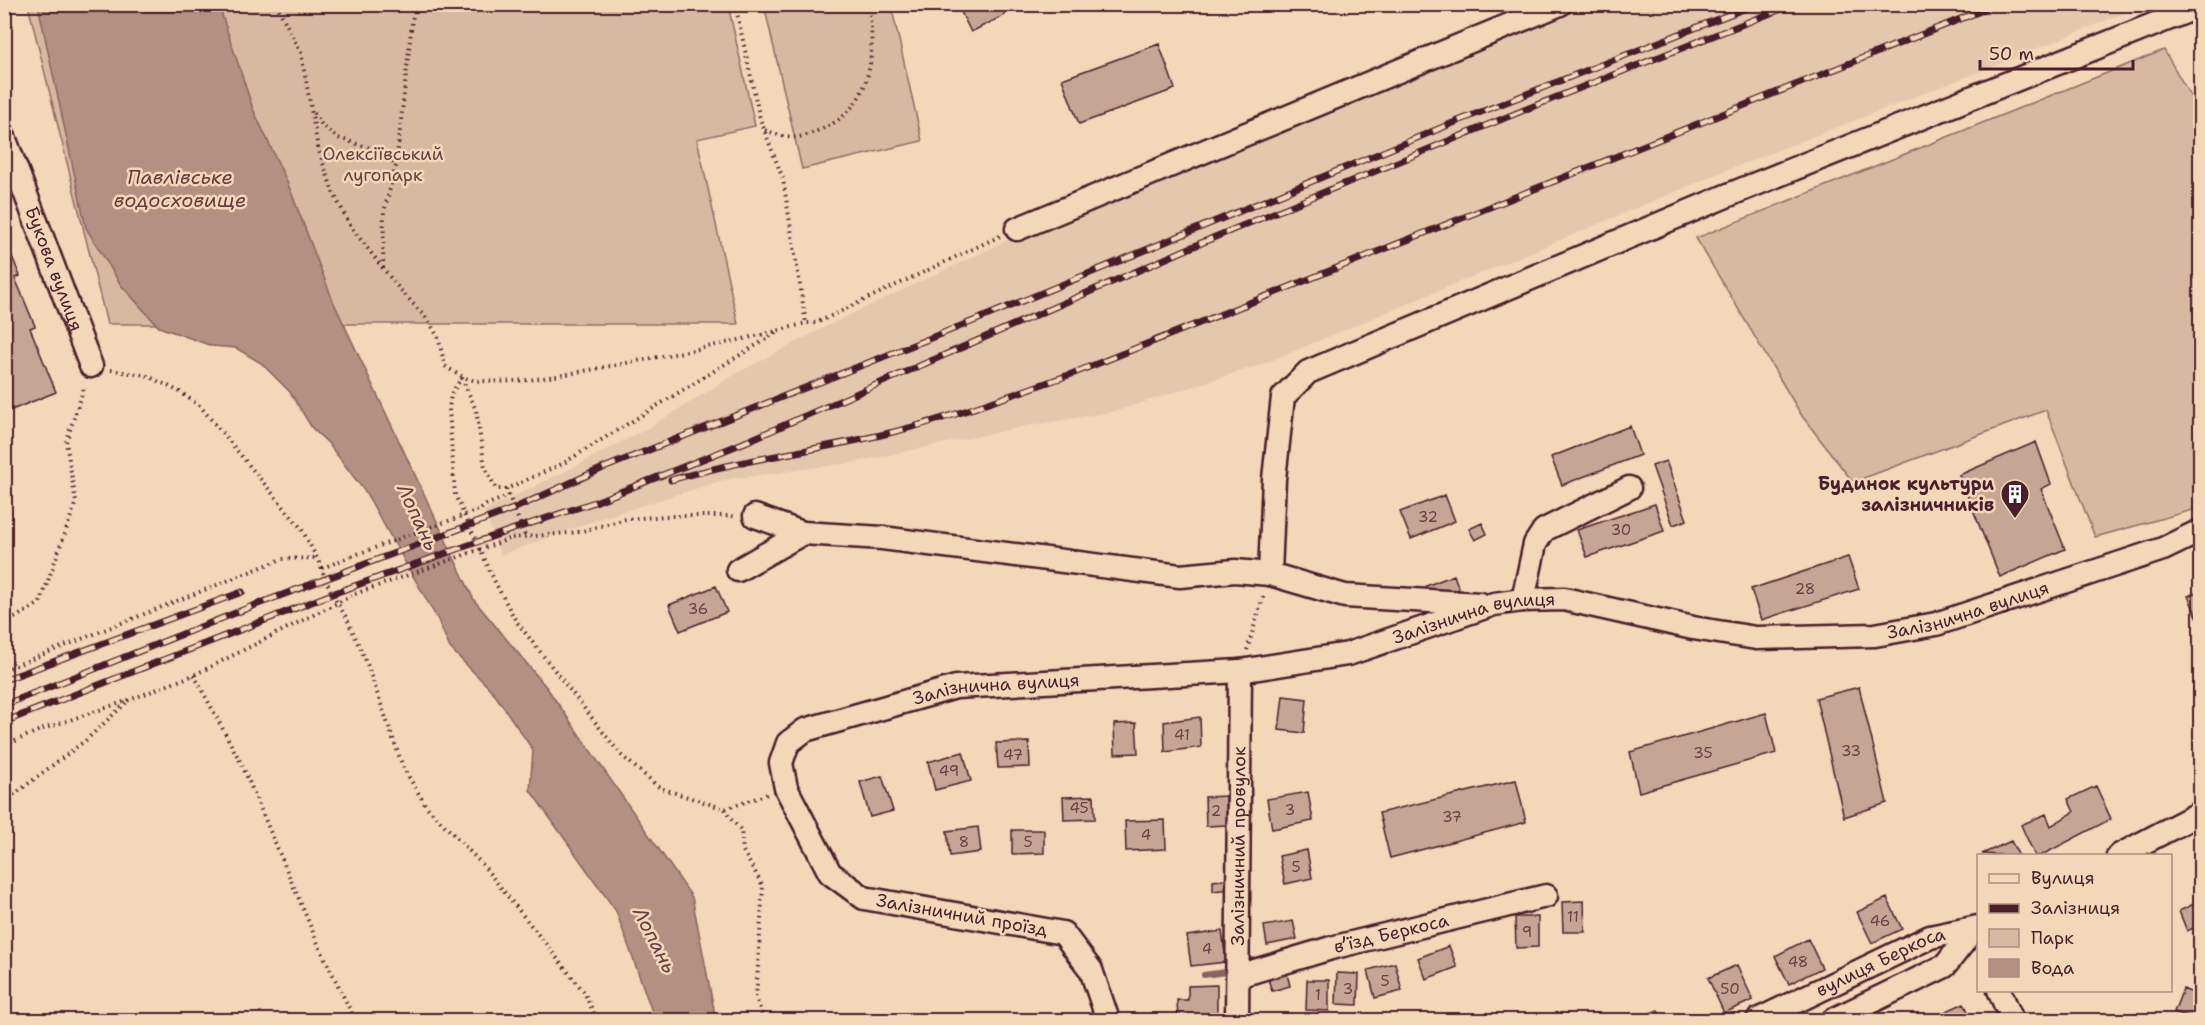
<svg xmlns="http://www.w3.org/2000/svg" width="2205" height="1025" font-family="'Shantell Sans',sans-serif">
  <style>
    .built { fill: #e4c8ae }
    .green { fill: #d7b9a1; stroke: #906c66; stroke-width: 1.5 }
    .water { fill: #b29182; stroke: #88635f; stroke-width: 1.5 }
    .lines { fill: none; stroke-linecap: round; stroke-linejoin: round }
    .stream { stroke: #88635f; stroke-width: 6 }
    .building { fill: #c5a694; stroke: #4a1f2b; stroke-width: 1.5 }
    .minor-casing { stroke: #4a1f2b; stroke-width: 27 }
    .path { stroke: #4a1f2b; stroke-width: 4; stroke-dasharray: 1.5 4.5; stroke-linecap: butt }
    .minor { stroke: #f2d7b9; stroke-width: 22 }
    .rail-casing { stroke: #4a1f2b; stroke-width: 7 }
    .rail { stroke: #f2d7b9; stroke-width: 4.5; stroke-dasharray: 14; stroke-linecap: butt }
    .path-bridge { stroke: #4a1f2b; stroke-width: 4; stroke-dasharray: 1.5 4.5; stroke-linecap: butt }
    .labels { text-anchor: middle; dominant-baseline: central; stroke-width: 5; stroke-linejoin: round; paint-order: stroke }
    .number-label { font-size: 15px; fill: #694145 }
    .park-label { font-size: 18px; fill: #663e43; stroke: #f2d7b9 }
    .street-label { font-size: 18px; fill: #4a1f2b; stroke: #f2d7b9 }
    .poi-label { font-size: 18px; font-weight: bold; fill: #4a1f2b; stroke: #f2d7b9; text-anchor: end }
    .water-label { font-size: 20px; font-style: italic; fill: #643c41; stroke: #f2d7b9 }
  </style>
  <rect width="100%" height="100%" fill="#f2d7b9"/>
  <filter id="ink" filterUnits="userSpaceOnUse"><feTurbulence type="fractalNoise" baseFrequency=".0167" numOctaves="2"/><feDisplacementMap in="SourceGraphic" scale="12" xChannelSelector="R" yChannelSelector="G"/><feConvolveMatrix kernelMatrix="1 2 1 2 8 2 1 2 1" color-interpolation-filters="sRGB"/></filter>
  <g filter="url(#ink)">
    <path class="built" d="M 1588,5 L 2144,5 L 1997,65 L 1725,171 L 1263,364 L 1116,411 L 1022,427 L 856,462 L 723,480 L 599,519 L 501,555 L 484,511 L 576,466 L 650,427 L 739,372 L 835,322 L 1044,223 Z"/>
    <path class="green" d="M 28,5 L 728,5 L 755,126 L 697,139 L 738,324 L 107,324 Z
      M 764,5 L 891,5 L 922,141 L 802,169 Z
      M 2164,50 L 2200,113 L 2200,508 L 2095,537 L 2046,410 L 1853,482 L 1802,416 L 1696,238 Z"/>
    <path class="water" d="M 38,5 L 222,5 L 222,15 L 253,109 L 288,184 L 333,301 L 474,600 L 547,688 L 692,897 L 716,1020 L 655,1020 L 616,911 L 530,790 L 533,750 L 493,692 L 450,648 L 438,620 L 366,493 L 328,443 L 312,428 L 290,392 L 261,363 L 236,348 L 212,346 L 159,327 L 121,285 L 86,228 Z"/>
    <g class="lines">
      <path class="stream" d="M 1204,975 L 1233,971"/>
    </g>
    <path class="building" d="M 957,4 L 1000,4 L 1005,15 L 971,32 Z
      M 1159,44 L 1175,89 L 1079,124 L 1062,79 Z
      M 4,237 L 20,276 L 15,278 L 35,326 L 30,328 L 56,392 L 9,411 L 4,399 Z
      M 1630,426 L 1640,455 L 1562,485 L 1551,457 Z
      M 2036,442 L 2051,484 L 2041,489 L 2065,549 L 2000,577 L 1959,475 Z
      M 1666,461 L 1687,520 L 1673,525 L 1652,466 Z
      M 1445,495 L 1455,521 L 1411,539 L 1400,512 Z
      M 1655,504 L 1664,531 L 1587,557 L 1577,530 Z
      M 1482,523 L 1487,534 L 1475,540 L 1469,529 Z
      M 1848,557 L 1859,589 L 1761,620 L 1751,589 Z
      M 1454,575 L 1459,589 L 1431,600 L 1426,586 Z
      M 716,586 L 727,612 L 680,631 L 669,605 Z
      M 2200,591 L 2200,623 L 2188,596 Z
      M 1859,687 L 1887,803 L 1844,817 L 1816,698 Z
      M 1283,696 L 1307,699 L 1304,733 L 1279,730 Z
      M 1766,713 L 1776,753 L 1639,792 L 1630,752 Z
      M 1200,717 L 1201,747 L 1165,752 L 1164,722 Z
      M 1136,723 L 1138,753 L 1115,754 L 1114,724 Z
      M 1029,742 L 1030,767 L 998,768 L 996,743 Z
      M 963,752 L 971,781 L 935,790 L 928,762 Z
      M 882,776 L 893,811 L 870,817 L 860,782 Z
      M 1516,780 L 1526,822 L 1390,858 L 1379,813 Z
      M 2096,786 L 2111,819 L 2040,856 L 2035,856 L 2021,825 L 2046,814 L 2051,826 L 2074,812 L 2068,799 Z
      M 1308,792 L 1313,821 L 1272,829 L 1267,799 Z
      M 1094,796 L 1095,819 L 1064,820 L 1063,797 Z
      M 1226,796 L 1227,825 L 1206,826 L 1205,797 Z
      M 1165,820 L 1166,849 L 1126,851 L 1125,821 Z
      M 978,827 L 981,852 L 950,856 L 947,831 Z
      M 1012,830 L 1044,830 L 1044,853 L 1012,854 Z
      M 2011,841 L 2019,856 L 1982,854 Z
      M 1307,850 L 1312,878 L 1285,884 L 1279,856 Z
      M 1231,879 L 1231,889 L 1213,891 L 1213,881 Z
      M 1887,898 L 1902,929 L 1872,943 L 1857,912 Z
      M 1584,901 L 1585,932 L 1563,932 L 1562,902 Z
      M 2200,901 L 2200,925 L 2187,931 L 2179,911 Z
      M 1515,917 L 1538,917 L 1538,947 L 1516,948 Z
      M 1293,921 L 1297,939 L 1267,945 L 1264,926 Z
      M 1222,931 L 1226,962 L 1191,966 L 1187,936 Z
      M 1808,939 L 1822,968 L 1789,984 L 1775,956 Z
      M 1449,946 L 1457,967 L 1426,979 L 1418,958 Z
      M 1395,963 L 1402,991 L 1375,998 L 1368,970 Z
      M 1737,965 L 1753,1000 L 1724,1013 L 1708,978 Z
      M 1337,973 L 1359,974 L 1358,1005 L 1336,1004 Z
      M 1287,974 L 1290,986 L 1272,991 L 1268,979 Z
      M 1307,980 L 1329,980 L 1329,1011 L 1306,1010 Z
      M 1217,985 L 1217,1013 L 1203,1014 L 1203,1020 L 1178,1020 L 1177,1000 L 1188,1000 L 1188,986 Z
      M 2183,989 L 2200,996 L 2200,1020 L 2174,1012 Z
      M 1964,1003 L 1972,1020 L 1943,1020 L 1940,1014 Z
      M 1658,1010 L 1663,1020 L 1633,1020 Z"/>
    <g class="lines">
      <g class="minor-casing">
        <g id="minor">
          <path id="s1" d="M 4,137 L 91,366"/>
          <path d="M 1017,229 L 1560,4"/>
          <path d="M 755,516 L 803,533 L 882,538 L 1180,576 L 1235,571 L 1270,574 L 1345,596 L 1480,604"/>
          <path d="M 738,570 L 803,533"/>
          <path d="M 1270,574 L 1274,479 L 1283,397 L 1308,372 L 1726,196 L 2200,6"/>
          <path d="M 1523,600 L 1535,544 L 1544,530 L 1629,488"/>
          <path d="M 2118,856 L 2200,813"/>
          <path id="s2" d="M 1238,976 L 1331,948 L 1546,896"/>
          <path d="M 1999,990 L 2012,1020"/>
          <path id="s3" d="M 1108,1020 L 1091,970 L 1063,933 L 864,898 L 830,873 L 786,788 L 781,763 L 788,743 L 805,730 L 956,687 L 1240,671 L 1348,654 L 1494,604 L 1523,600 L 1564,599 L 1693,628 L 1756,638 L 1875,635 L 1936,624 L 2163,549 L 2200,531"/>
          <path id="s4" d="M 1237,1020 L 1240,671"/>
          <path id="s5" d="M 1758,1020 L 1930,937 L 1978,927"/>
          <path d="M 1833,1020 L 1945,966 L 1974,929"/>
        </g>
      </g>
      <path class="path" d="M 276,4 L 301,53 L 318,148 L 333,192 L 351,227 L 396,285 L 428,320 L 438,337 L 445,366 C 457,374 467,381 482,381 C 521,384 562,375 600,368 C 670,355 738,342 806,323 L 816,323 L 1000,236
        M 735,4 L 760,119 L 783,179 L 806,323
        M 314,113 L 323,127 L 338,138 L 380,151 L 396,165
        M 765,130 C 790,140 797,140 822,129 C 874,106 875,54 869,4
        M 383,268 L 384,211 L 396,166 L 414,4
        M 111,370 L 148,376 L 180,392 L 200,406 L 301,528 L 317,558 L 332,594 L 346,617 L 366,661 L 403,767 L 426,806 L 482,864 L 584,992 L 597,1020
        M 462,377 L 451,394 L 449,409 L 455,495 L 496,584 L 516,621 L 621,755 L 660,788 L 725,809 L 768,794
        M 462,378 L 476,410 L 485,467 L 496,489 L 506,489 L 562,464 L 776,333
        M 506,489 L 526,538
        M 481,509 L 486,505 L 508,496
        M 512,538 L 579,532 L 626,519 L 668,516 L 736,516
        M 322,568 L 352,556
        M 4,624 L 40,603 L 76,502 L 66,442 L 85,385
        M 1247,650 L 1264,594
        M 4,670 L 282,559 L 317,558
        M 194,675 L 242,765 L 318,944 L 355,1020
        M 4,746 L 40,730 L 129,700 L 194,675 L 355,594
        M 4,802 L 86,740 L 127,702
        M 725,809 L 729,817 L 741,830 L 743,851 L 763,886 L 756,998 L 764,1020"/>
      <use href="#minor" class="minor"/>
      <g class="rail-casing">
        <path id="rail" d="M 671,480 C 740,460 811,451 881,435 C 946,420 1007,396 1069,375 L 1998,4
          M 4,680 L 242,592
          M 4,705 L 258,604 L 513,509 L 601,469 L 986,316 L 1453,123 L 1756,4
          M 4,722 L 332,594 L 508,531 L 595,502 L 743,443 L 1215,237 L 1529,108 L 1794,4"/>
      </g>
      <use href="#rail" class="rail"/>
      <path class="path-bridge" d="M 352,556 L 481,509
        M 355,594 L 512,538"/>
    </g>
  </g>
  <defs>
    <g id="building-pin" transform="scale(1.5)"><path d="M0 17L-7.5 6A9.5 9.5 0 1 1 7.5 6Z" fill="#4a1f2b" stroke="#f2d7b9"/><path d="M-4-6H4V6H1V3H-1V6H-4ZM-2.5-4.3h1.7v1.8h-1.7ZM.8-4.3h1.7v1.8H.8ZM-2.5-1h1.7V.8h-1.7ZM.8-1h1.7V.8H.8Z" fill="#fff"/></g>
  </defs>
  <g fill-rule="evenodd">
    <use href="#building-pin" x="2015" y="494"/>
  </g>
  <g class="labels">
    <g class="number-label">
      <text x="1428" y="517">32</text>
      <text x="1621" y="530">30</text>
      <text x="1805" y="589">28</text>
      <text x="698" y="609">36</text>
      <text x="1182" y="735">41</text>
      <text x="1851" y="751">33</text>
      <text x="1703" y="753">35</text>
      <text x="1013" y="755">47</text>
      <text x="949" y="771">49</text>
      <text x="1079" y="808">45</text>
      <text x="1290" y="810">3</text>
      <text x="1216" y="811">2</text>
      <text x="1452" y="817">37</text>
      <text x="1146" y="835">4</text>
      <text x="964" y="842">8</text>
      <text x="1028" y="842">5</text>
      <text x="1296" y="867">5</text>
      <text x="1573" y="917">11</text>
      <text x="1880" y="921">46</text>
      <text x="1527" y="932">9</text>
      <text x="1207" y="949">4</text>
      <text x="1798" y="962">48</text>
      <text x="1385" y="981">5</text>
      <text x="1348" y="989">3</text>
      <text x="1730" y="989">50</text>
      <text x="1318" y="995">1</text>
    </g>
    <g class="park-label">
      <text x="383" y="154">Олексіївський<tspan x="383" dy="21">лугопарк</tspan></text>
    </g>
    <g class="street-label">
      <text stroke="none"><textPath href="#s1" startOffset="141">Букова вулиця</textPath></text>
      <text stroke="none"><textPath href="#s3" startOffset="1694">Залізнична вулиця</textPath></text>
      <text stroke="none"><textPath href="#s3" startOffset="1190">Залізнична вулиця</textPath></text>
      <text stroke="none"><textPath href="#s3" startOffset="704">Залізнична вулиця</textPath></text>
      <text stroke="none"><textPath href="#s4" startOffset="174">Залізничний провулок</textPath></text>
      <text transform="translate(962 915) rotate(10)">Залізничний проїзд</text>
      <text stroke="none"><textPath href="#s2" startOffset="159">в’їзд Беркоса</textPath></text>
      <text stroke="none"><textPath href="#s5" startOffset="136">вулиця Беркоса</textPath></text>
    </g>
    <g class="poi-label">
      <text x="1994" y="484">Будинок культури<tspan x="1994" dy="21">залізничників</tspan></text>
    </g>
    <g class="water-label">
      <text x="180" y="177">Павлівське<tspan x="180" dy="23">водосховище</tspan></text>
      <text transform="translate(418 517) rotate(65)">Лопань</text>
      <text transform="translate(655 940) rotate(63)">Лопань</text>
    </g>
  </g>
  <rect width="2205" height="1025" fill="none" stroke="#f2d7b9" stroke-width="24"/>
  <rect x="12" y="12" width="2181" height="1001" fill="none" stroke="#4a1f2b" stroke-width="2" filter="url(#ink)"/>
  <rect x="1977" y="854" width="195" height="138" fill="#f2d7b9" stroke="#af8d80" stroke-width="1.5"/>
  <rect x="1989" y="874" width="30" height="9" fill="#f2d7b9" stroke="#af8d80" stroke-width="1.5"/>
  <text x="2031" y="884" font-size="18" fill="#4a1f2b">Вулиця</text>
  <rect x="1989" y="904" width="30" height="9" fill="#4a1f2b" stroke="#af8d80" stroke-width="1.5"/>
  <text x="2031" y="914" font-size="18" fill="#4a1f2b">Залізниця</text>
  <rect x="1989" y="929" width="30" height="18" fill="#d7b9a1" stroke="#af8d80" stroke-width="1.5"/>
  <text x="2031" y="944" font-size="18" fill="#4a1f2b">Парк</text>
  <rect x="1989" y="959" width="30" height="18" fill="#b29182" stroke="#af8d80" stroke-width="1.5"/>
  <text x="2031" y="974" font-size="18" fill="#4a1f2b">Вода</text>
  <path d="M1980 60v9h153v-9" fill="none" stroke="#4a1f2b" stroke-width="3"/>
  <text x="1989" y="60" font-size="18" fill="#4a1f2b" stroke="#f2d7b9" stroke-width="4.5" paint-order="stroke">50 m</text>
</svg>
